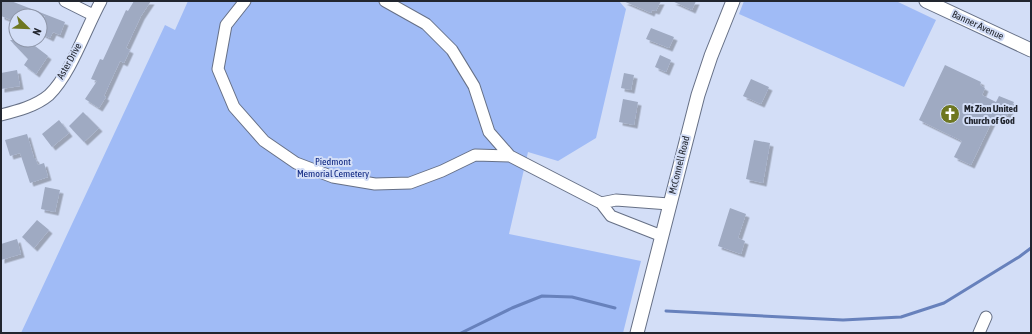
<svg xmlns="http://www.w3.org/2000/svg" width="1032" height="334" font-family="'Asap Condensed',sans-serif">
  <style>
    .green { fill: #a0bbf6 }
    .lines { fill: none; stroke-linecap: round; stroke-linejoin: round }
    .stream { stroke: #6781bc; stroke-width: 3 }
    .building { fill: #9faac2; filter: url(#shadow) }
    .minor-casing { stroke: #667086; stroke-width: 13 }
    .tertiary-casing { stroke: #667086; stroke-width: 15 }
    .minor { stroke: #fff; stroke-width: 11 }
    .tertiary { stroke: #fff; stroke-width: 13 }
    .labels { text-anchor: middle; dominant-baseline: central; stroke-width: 4; stroke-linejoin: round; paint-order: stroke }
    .street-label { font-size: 10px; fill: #22262f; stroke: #d3def7 }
    .poi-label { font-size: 10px; font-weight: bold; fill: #22262f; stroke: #d3def7; text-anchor: start }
    .park-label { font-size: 10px; fill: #0e2680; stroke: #d3def7 }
  </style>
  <defs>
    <filter id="shadow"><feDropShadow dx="3.5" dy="3.5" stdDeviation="0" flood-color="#0004"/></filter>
  </defs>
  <rect width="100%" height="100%" fill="#d3def7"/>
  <path class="green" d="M 188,1 L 619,1 L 626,9 L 596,138 L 558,161 L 528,152 L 509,234 L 641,261 L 623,333 L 21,333 L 165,25 L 175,30 Z
    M 744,1 L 896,1 L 936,20 L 904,87 L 739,14 Z"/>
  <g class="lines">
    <path class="stream" d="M 666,311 L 843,320 L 901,317 L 944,303 L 1019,257 L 1031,248
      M 461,333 L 512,308 L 542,296 L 572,297 L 615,308"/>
  </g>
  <path class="building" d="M 1,1 L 11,1 L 65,22 L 60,35 L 53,32 L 50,38 L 40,33 L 40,26 L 45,16 L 16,16 L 16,22 L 1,16 Z
    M 134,1 L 151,1 L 141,16 L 126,48 L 130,50 L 124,63 L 120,61 L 104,96 L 106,97 L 99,108 L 85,99 L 97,81 L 91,79 L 100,59 L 103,60 L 126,10 L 128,11 Z
    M 623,1 L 661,1 L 656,11 L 652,10 L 651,13 Z
    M 672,1 L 696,1 L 692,10 Z
    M 651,28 L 674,37 L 669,48 L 646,39 Z
    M 10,40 L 24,40 L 30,45 L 31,43 L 48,56 L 36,74 L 24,65 L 28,59 Z
    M 660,55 L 671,60 L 666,72 L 655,67 Z
    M 945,65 L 981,82 L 980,85 L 985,88 L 982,95 L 996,102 L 999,96 L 1014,102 L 1005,120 L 995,115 L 971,165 L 954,157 L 962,141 L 919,120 Z
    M 17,70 L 20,86 L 1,89 L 1,73 Z
    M 624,73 L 634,75 L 631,90 L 621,88 Z
    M 751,79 L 769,87 L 761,104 L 743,96 Z
    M 623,99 L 638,102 L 634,125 L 619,122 Z
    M 83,112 L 99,128 L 84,142 L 69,126 Z
    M 59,120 L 69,133 L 52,147 L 42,134 Z
    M 27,134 L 34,158 L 35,158 L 38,165 L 44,163 L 48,177 L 30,183 L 20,153 L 10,156 L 5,140 Z
    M 754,140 L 770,143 L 763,183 L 746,179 Z
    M 45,187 L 60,190 L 55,212 L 41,209 Z
    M 730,208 L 746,214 L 738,238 L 745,241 L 741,254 L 718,246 Z
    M 37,220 L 49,230 L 34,248 L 22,237 Z
    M 17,239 L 21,254 L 1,260 L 1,244 Z"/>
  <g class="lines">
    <g class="minor-casing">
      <path id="minor" d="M 65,1 L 93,15
        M 245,1 L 226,25 L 218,69 L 234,107 L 264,141 L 296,163 L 333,177 L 375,184 L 410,183 L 442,171 L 475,155 L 510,156
        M 385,1 L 426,24 L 452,50 L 474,86 L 489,132 L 510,156 L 601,203 L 611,216 L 662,236
        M 1,115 C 17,111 36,106 49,95 C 71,74 86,28 101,1
        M 601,203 L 616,200 L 669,204
        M 979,333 L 986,317"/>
    </g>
    <g class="tertiary-casing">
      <path id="tertiary" d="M 926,1 L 1031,50
        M 637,333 L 698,95 L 711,56 L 733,1"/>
    </g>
    <use href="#minor" class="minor"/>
    <use href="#tertiary" class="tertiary"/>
  </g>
  <defs>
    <g id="church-disc" transform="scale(1)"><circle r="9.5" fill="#6e7721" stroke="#d3def7"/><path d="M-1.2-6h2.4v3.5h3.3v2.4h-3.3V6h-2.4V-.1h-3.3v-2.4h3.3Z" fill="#fff"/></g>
  </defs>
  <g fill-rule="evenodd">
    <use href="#church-disc" x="950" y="114"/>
  </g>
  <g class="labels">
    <g class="street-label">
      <text transform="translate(978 25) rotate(25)">Banner Avenue</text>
      <text transform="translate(69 61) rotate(-61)">Aster Drive</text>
      <text transform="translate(679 165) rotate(-76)">McConnell Road</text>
    </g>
    <g class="poi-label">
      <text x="964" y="108">Mt Zion United<tspan x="964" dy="12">Church of God</tspan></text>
    </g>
    <g class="park-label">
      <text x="333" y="161">Piedmont<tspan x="333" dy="12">Memorial Cemetery</tspan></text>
    </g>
  </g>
  <rect width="1032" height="334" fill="none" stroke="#22262f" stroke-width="4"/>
  <g transform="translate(28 28) rotate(113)"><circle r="19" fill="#d3def7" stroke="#8c94a7"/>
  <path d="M0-3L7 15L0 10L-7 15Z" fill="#6e7721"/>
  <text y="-6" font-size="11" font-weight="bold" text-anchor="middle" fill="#22262f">N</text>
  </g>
</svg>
